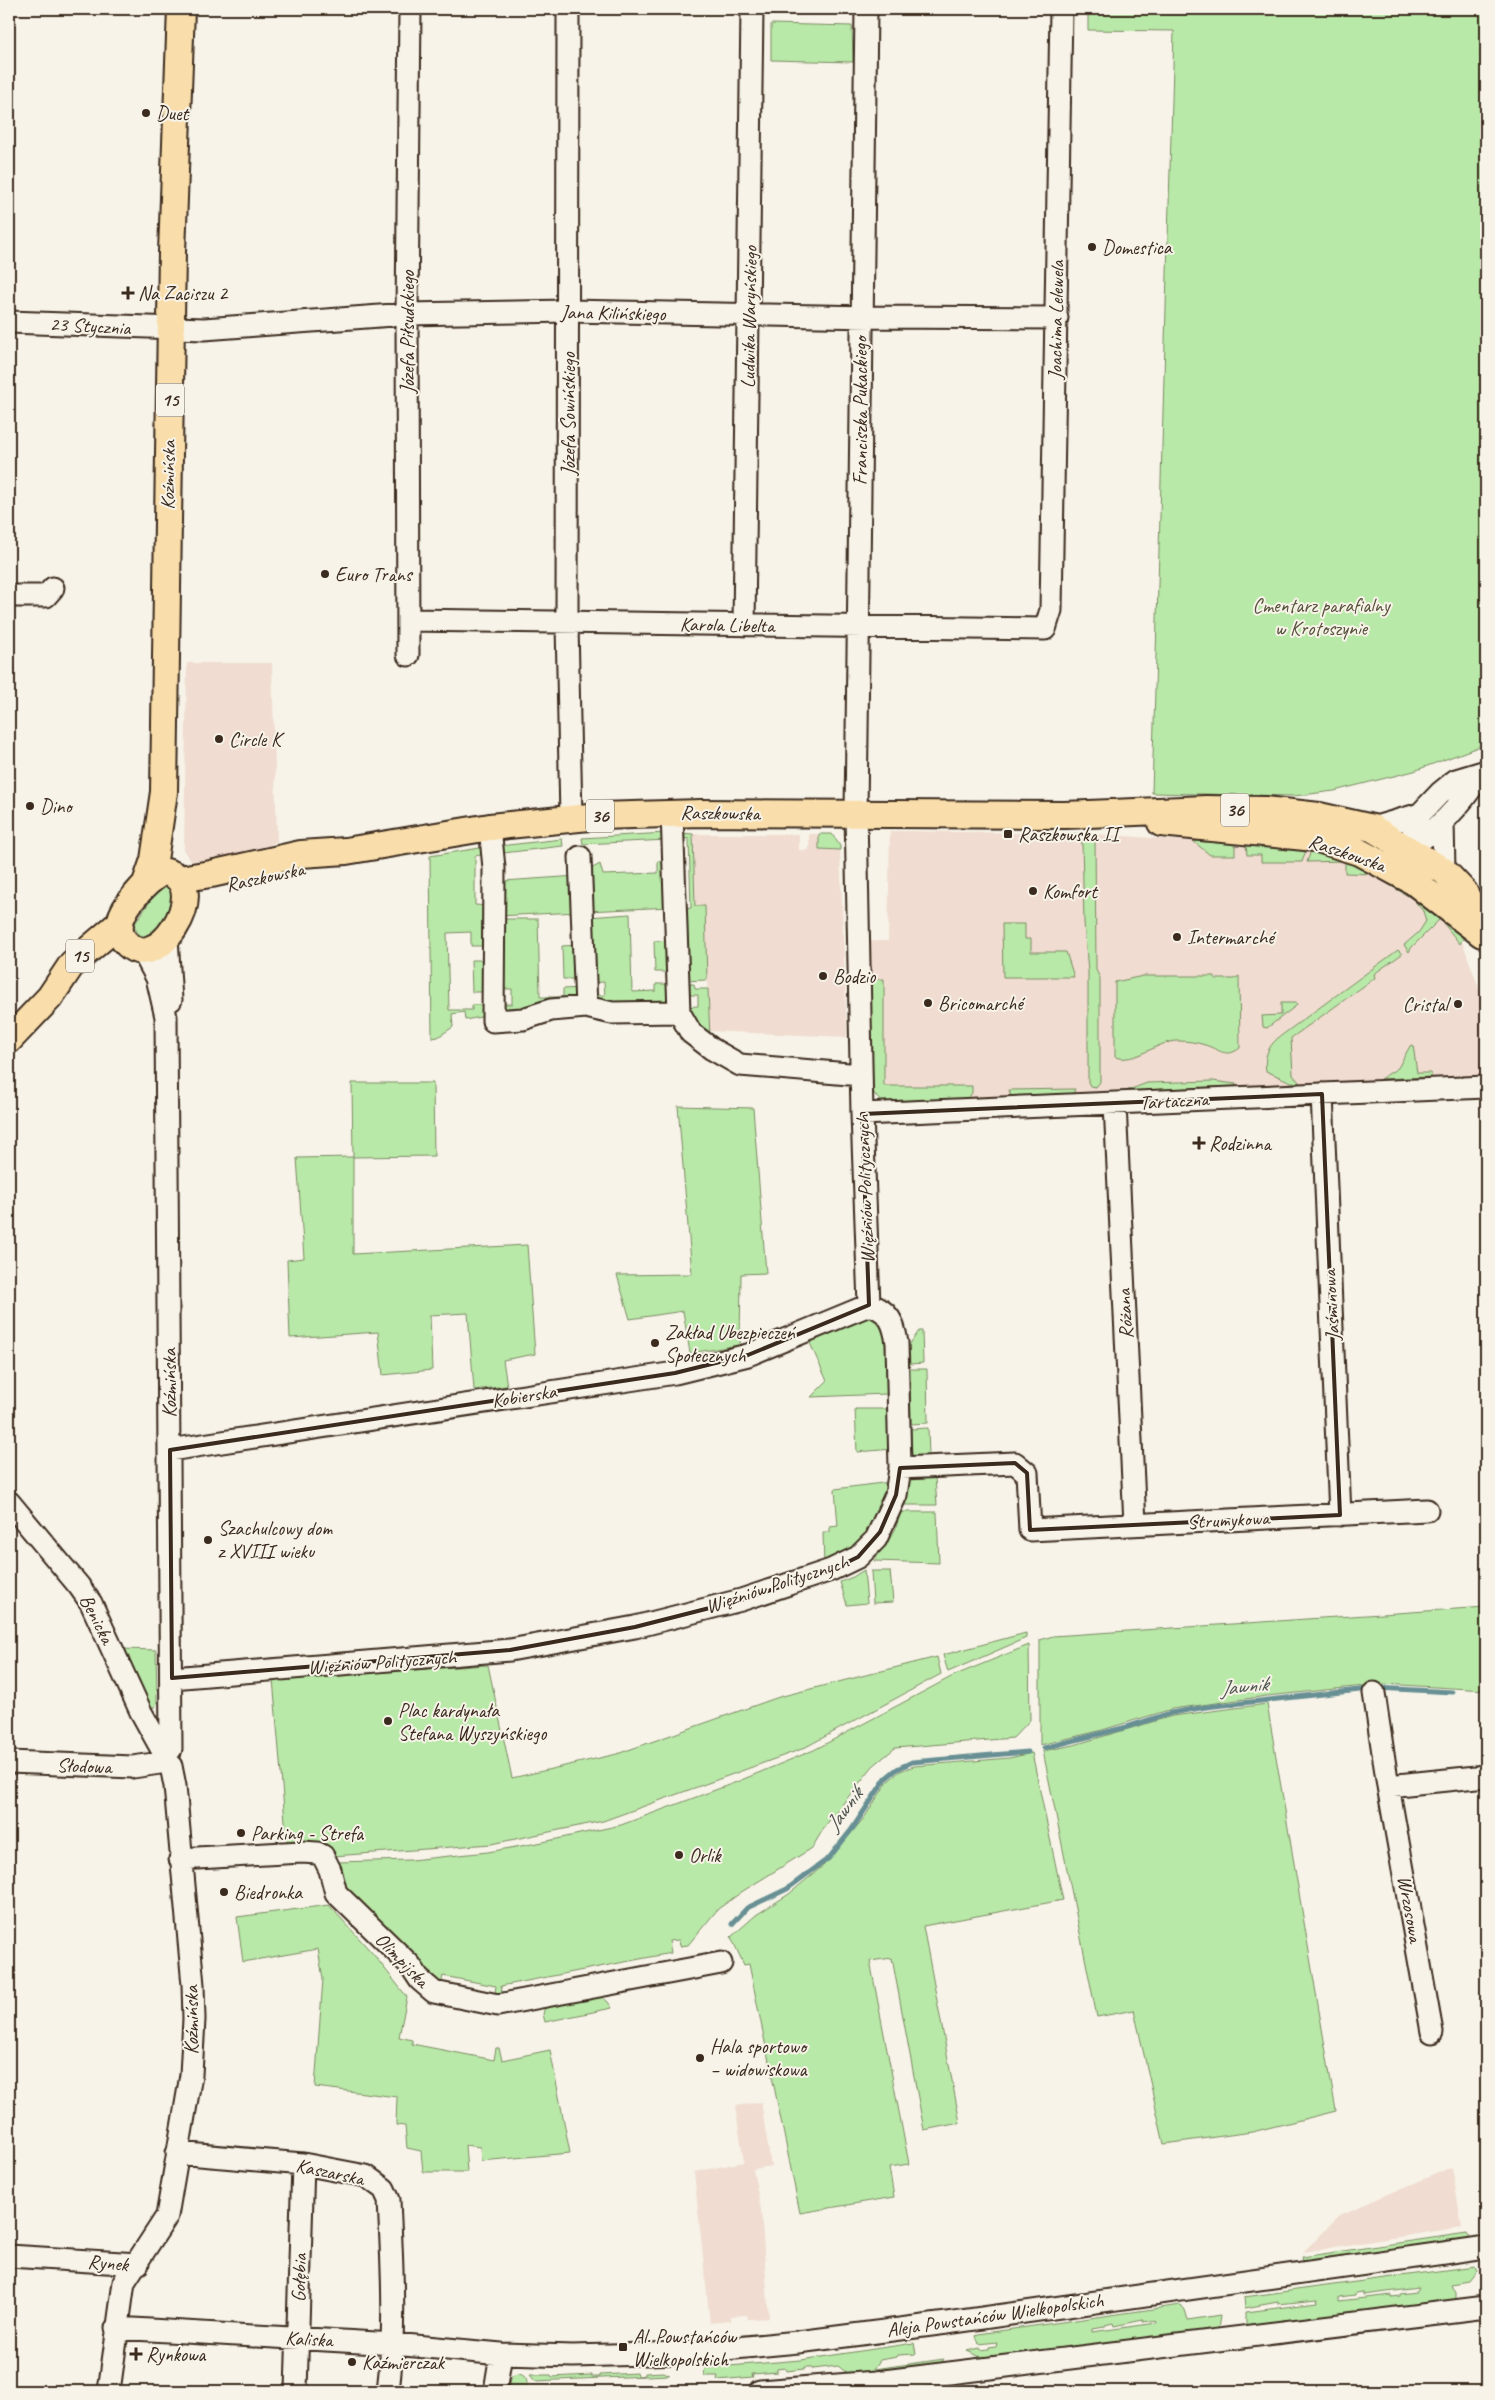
<svg xmlns="http://www.w3.org/2000/svg" width="1495" height="2400" font-family="Caveat,sans-serif">
  <style>
    .built { fill: #f0dcd0 }
    .green { fill: #b9e9a8; stroke: #7a8a63; fill-rule: evenodd }
    .lines { fill: none; stroke-linecap: round; stroke-linejoin: round }
    .stream { stroke: #679094; stroke-width: 5 }
    .minor-casing { stroke: #3b2a1e; stroke-width: 25 }
    .major-casing { stroke: #3b2a1e; stroke-width: 30 }
    .minor { stroke: #f7f3e8; stroke-width: 21 }
    .major { stroke: #f9deab; stroke-width: 26 }
    .marked { fill: none; stroke: #3b2a1e; stroke-width: 4; stroke-linejoin: round }
    .poi-dot { fill: #3b2a1e; stroke: #f7f3e8; stroke-width: 2 }
    .labels { text-anchor: middle; dominant-baseline: central; stroke-width: 4; stroke-linejoin: round; paint-order: stroke }
    .shield { fill: #f7f3e8; stroke: #73665b; stroke-width: 1 }
    .shield-label { font-size: 19px; font-weight: bold; fill: #3b2a1e }
    .poi-label { font-size: 20px; fill: #3b2a1e; stroke: #f7f3e8; text-anchor: start }
    .street-label { font-size: 20px; fill: #3b2a1e; stroke: #f7f3e8 }
    .park-label { font-size: 20px; fill: #54503a; stroke: #f7f3e8 }
    .water-label { font-size: 21px; font-style: italic; fill: #4e544f; stroke: #f7f3e8 }
  </style>
  <rect width="100%" height="100%" fill="#f7f3e8"/>
  <filter id="ink" filterUnits="userSpaceOnUse"><feTurbulence type="fractalNoise" baseFrequency=".02" numOctaves="2"/><feDisplacementMap in="SourceGraphic" scale="10" xChannelSelector="R" yChannelSelector="G"/><feConvolveMatrix kernelMatrix="1 2 1 2 8 2 1 2 1" color-interpolation-filters="sRGB"/></filter>
  <g filter="url(#ink)">
    <path class="built" d="M 187,663 L 272,663 L 277,842 L 259,850 L 200,863 L 191,861 L 184,851 Z
      M 890,831 L 1095,834 L 1278,847 L 1311,851 L 1341,858 L 1403,887 L 1463,938 L 1462,941 L 1486,1008 L 1486,1075 L 881,1102 L 873,1092 L 868,941 L 888,941 Z
      M 693,834 L 799,834 L 799,850 L 809,850 L 809,834 L 819,834 L 819,849 L 840,850 L 847,1037 L 709,1031 L 705,906 L 695,906 Z
      M 761,2102 L 771,2166 L 753,2169 L 761,2210 L 769,2318 L 748,2319 L 747,2315 L 731,2316 L 731,2321 L 710,2323 L 694,2172 L 744,2162 L 735,2106 Z
      M 1452,2167 L 1462,2227 L 1303,2252 L 1342,2214 Z"/>
    <path class="green" d="M 1088,9 L 1486,9 L 1486,744 L 1414,771 L 1334,791 L 1294,796 L 1152,793 L 1174,31 L 1088,30 Z
      M 771,24 L 852,26 L 853,62 L 771,60 Z
      M 665,833 L 668,840 L 583,844 L 582,838 Z
      M 681,833 L 693,834 L 695,906 L 705,906 L 707,980 L 683,981 L 680,910 L 691,908 L 689,839 L 680,838 Z
      M 1030,833 L 1095,834 L 1096,970 L 1100,978 L 1100,1082 L 1096,1087 L 1090,1086 L 1088,1082 L 1088,972 L 1084,922 L 1082,842 L 1065,837 L 1030,837 Z
      M 819,834 L 832,834 L 840,846 L 840,850 L 819,849 Z
      M 562,839 L 563,846 L 503,853 L 499,846 Z
      M 1193,841 L 1235,844 L 1235,855 L 1210,855 Z
      M 1246,845 L 1306,850 L 1302,862 L 1261,862 L 1261,855 L 1247,855 Z
      M 480,848 L 487,854 L 475,856 L 475,905 L 487,906 L 488,946 L 471,946 L 471,932 L 447,933 L 449,1010 L 472,1010 L 472,1005 L 489,1005 L 481,1017 L 465,1020 L 464,1012 L 452,1014 L 453,1027 L 438,1037 L 432,1038 L 430,856 Z
      M 1311,851 C 1366,864 1426,893 1463,938 L 1460,944 L 1440,919 L 1411,948 L 1409,952 L 1404,945 L 1419,932 L 1426,921 L 1423,911 L 1413,899 L 1371,874 L 1345,873 L 1345,861 L 1307,862 Z
      M 663,861 L 671,907 L 587,911 L 591,869 L 600,864 L 603,875 L 658,873 L 658,862 Z
      M 577,876 L 578,912 L 497,916 L 504,881 Z
      M 166,886 L 173,888 C 173,894 174,902 172,908 C 168,923 144,954 134,925 L 157,891 Z
      M 630,914 L 632,992 L 656,991 L 656,984 L 675,984 L 668,1004 L 614,1008 L 591,996 L 605,995 L 604,982 L 590,983 L 588,917 Z
      M 497,919 L 538,919 L 540,997 L 563,997 L 563,989 L 581,988 L 579,999 L 507,1015 L 498,1004 L 512,1004 L 512,989 L 498,989 Z
      M 1025,924 L 1025,939 L 1031,939 L 1031,952 L 1066,952 L 1074,977 L 1003,977 L 1002,924 Z
      M 673,940 L 674,972 L 655,972 L 654,941 Z
      M 580,945 L 581,979 L 563,979 L 562,946 Z
      M 1398,950 L 1402,954 L 1374,974 L 1375,978 L 1291,1038 L 1293,1075 L 1300,1083 L 1291,1082 L 1266,1071 C 1264,1057 1267,1048 1278,1038 Z
      M 471,960 L 488,960 L 489,992 L 472,992 Z
      M 1143,976 L 1215,976 L 1215,979 L 1234,979 L 1239,976 L 1240,1048 C 1226,1059 1219,1049 1205,1045 C 1196,1042 1186,1041 1178,1041 C 1156,1041 1136,1064 1115,1057 L 1115,982 Z
      M 884,979 L 884,1086 L 972,1086 L 972,1093 L 968,1098 L 881,1102 L 873,1092 L 869,980 Z
      M 683,984 L 694,984 L 695,989 L 708,989 L 710,1039 L 700,1032 L 684,1007 L 698,1006 L 698,995 L 684,995 Z
      M 1281,1003 L 1296,1003 L 1297,1005 L 1267,1028 L 1263,1027 L 1262,1016 L 1281,1015 Z
      M 1413,1045 L 1417,1073 L 1431,1073 L 1431,1077 L 1380,1079 L 1398,1068 L 1410,1046 Z
      M 1213,1081 L 1236,1084 L 1236,1086 L 1126,1091 L 1147,1083 Z
      M 352,1083 L 433,1083 L 434,1156 L 353,1157 L 353,1254 L 527,1245 L 535,1354 L 503,1360 L 507,1386 L 474,1390 L 468,1313 L 430,1315 L 432,1370 L 383,1375 L 378,1332 L 290,1338 L 287,1260 L 304,1258 L 297,1158 L 353,1157 Z
      M 1075,1089 L 1073,1094 L 1011,1096 L 1009,1090 Z
      M 678,1106 L 753,1108 L 766,1273 L 741,1274 L 740,1345 L 690,1353 L 683,1311 L 630,1319 L 617,1275 L 692,1274 Z
      M 866,1314 L 881,1318 L 885,1337 L 887,1394 L 811,1397 L 827,1381 L 809,1341 Z
      M 919,1331 L 922,1331 L 923,1363 L 910,1364 L 909,1345 Z
      M 910,1369 L 927,1369 L 928,1423 L 911,1424 Z
      M 855,1409 L 892,1409 L 893,1449 L 857,1452 Z
      M 928,1428 L 929,1457 L 912,1457 L 911,1429 Z
      M 935,1478 L 937,1505 L 904,1505 L 910,1480 Z
      M 890,1482 L 861,1545 L 824,1566 L 823,1532 L 830,1532 L 830,1527 L 838,1526 L 835,1489 Z
      M 901,1512 L 937,1512 L 939,1563 L 874,1561 L 895,1530 Z
      M 864,1570 L 867,1603 L 847,1605 L 840,1582 L 853,1577 Z
      M 871,1571 L 890,1571 L 893,1602 L 873,1603 Z
      M 1486,1607 L 1486,1690 L 1384,1684 L 1267,1696 L 1172,1709 L 1099,1731 L 1040,1745 L 1040,1640 L 1053,1636 Z
      M 1026,1633 L 1026,1638 L 948,1672 L 943,1655 Z
      M 1029,1645 L 1030,1720 L 1013,1738 L 895,1748 L 873,1766 L 825,1826 L 812,1848 L 743,1891 L 718,1909 L 688,1945 L 680,1946 L 679,1940 L 669,1941 L 671,1953 L 501,1986 L 503,1998 L 494,1998 L 496,1986 L 443,1976 L 440,1988 L 345,1895 L 337,1862 L 411,1860 L 488,1852 L 543,1842 L 621,1825 L 734,1783 L 814,1750 L 953,1676 Z
      M 122,1649 L 156,1650 L 157,1703 L 155,1707 L 150,1707 Z
      M 937,1657 L 941,1674 L 802,1749 L 603,1821 L 491,1844 L 334,1856 L 287,1845 L 273,1679 L 488,1665 L 512,1778 L 617,1754 L 779,1697 Z
      M 1267,1704 L 1336,2111 L 1252,2132 L 1164,2144 L 1134,2010 L 1097,2017 L 1043,1751 L 1074,1745 L 1172,1716 Z
      M 1032,1753 L 1063,1900 L 923,1926 L 960,2123 L 924,2130 L 892,1958 L 870,1961 L 909,2164 L 889,2167 L 894,2197 L 800,2213 L 749,1964 L 744,1965 L 731,1937 L 756,1915 L 789,1894 L 824,1865 L 864,1818 L 888,1781 L 900,1771 L 914,1766 L 1009,1758 Z
      M 329,1905 L 374,1955 L 407,1997 L 399,2037 L 412,2040 L 412,2044 L 494,2060 L 496,2048 L 499,2048 L 502,2060 L 550,2050 L 570,2153 L 481,2161 L 480,2147 L 465,2145 L 467,2172 L 423,2172 L 421,2151 L 407,2148 L 405,2126 L 396,2125 L 397,2097 L 315,2087 L 323,1979 L 318,1949 L 243,1962 L 237,1917 Z
      M 601,1996 L 608,2002 L 612,2008 L 545,2022 L 543,2014 L 545,2007 Z
      M 1467,2233 L 1470,2239 L 1307,2264 L 1303,2261 L 1302,2257 Z
      M 1475,2266 L 1477,2271 L 1469,2281 L 1452,2284 L 1456,2292 L 1456,2300 L 1246,2325 L 1246,2312 L 1318,2303 L 1317,2300 L 1278,2304 L 1278,2302 L 1245,2308 L 1244,2297 ZM 1418,2288 L 1416,2292 L 1400,2294 L 1400,2296 L 1392,2297 L 1392,2295 L 1339,2301 L 1339,2297 L 1355,2295 L 1355,2293 L 1363,2292 L 1363,2295 Z
      M 1181,2305 L 1185,2310 L 1188,2320 L 1220,2315 L 1218,2330 L 994,2356 L 981,2357 L 967,2351 L 980,2348 L 981,2350 L 989,2349 L 989,2347 L 996,2346 L 997,2342 L 979,2344 L 976,2336 L 978,2334 ZM 1143,2320 L 1143,2322 L 1156,2320 L 1157,2323 L 1092,2332 L 1092,2329 L 1105,2327 L 1105,2325 L 1113,2323 L 1114,2326 Z
      M 914,2343 L 916,2354 L 898,2355 L 897,2357 L 880,2360 L 874,2369 L 944,2359 L 939,2366 L 756,2385 L 755,2382 L 847,2373 L 838,2366 L 813,2369 L 812,2367 L 804,2367 L 804,2369 L 786,2371 L 785,2368 L 777,2369 L 777,2372 L 752,2374 L 753,2377 L 717,2380 L 718,2376 L 704,2376 L 705,2368 L 801,2360 Z
      M 663,2372 L 669,2375 L 535,2381 L 530,2375 L 551,2375 L 552,2377 L 592,2375 L 592,2377 L 600,2377 L 600,2375 L 637,2373 L 638,2376 L 645,2375 L 645,2373 Z
      M509 2383a9 9 0 1 1 18 0a9 9 0 1 1-18 0Z"/>
    <g class="lines">
      <path class="stream" d="M 1377,1688 L 1452,1692
        M 1044,1748 L 1127,1727 L 1171,1713 L 1206,1707 L 1369,1689
        M 732,1924 L 747,1908 L 787,1889 L 829,1858 L 852,1829 L 886,1778 L 897,1769 L 912,1762 L 1028,1752"/>
      <g class="minor-casing">
        <path id="minor" d="M 568,9 L 567,624 L 571,818
          M 866,9 L 856,814 L 862,1114 L 869,1305
          M 9,322 L 204,329 L 407,314 L 568,311 L 871,317 L 1057,318
          M 9,596 L 46,596 L 53,588
          M 408,620 L 1045,629 L 1051,610 L 1061,9
          M 744,625 L 752,9
          M 408,655 L 407,314 L 410,9
          M 672,813 L 679,1012
          M 1443,821 L 1444,871
          M 490,827 L 494,868 L 493,1021 L 523,1019 L 551,1010 L 586,1007 L 612,1013 L 679,1012 L 691,1033 L 712,1049 L 740,1065 L 861,1075
          M 1372,828 L 1420,814
          M 1407,849 C 1437,832 1463,802 1481,774
          M 580,857 L 586,1007
          M 1398,863 L 1407,849 L 1420,814 L 1440,793 L 1456,780 L 1486,771
          M 167,938 L 171,1000
          M 142,950 L 157,978 L 166,1017 L 171,1749
          M 1322,1094 L 1340,1515
          M 1115,1104 L 1135,1524
          M 862,1114 L 1486,1087
          M 170,1450 L 675,1373 L 748,1355 L 869,1305
          M 900,1468 L 1015,1463 L 1027,1473 L 1030,1530 L 1427,1510
          M 9,1502 L 79,1586 L 91,1603 L 141,1712 L 162,1750
          M 172,1678 L 510,1650 L 635,1627 L 741,1600 L 831,1570 L 858,1557 L 876,1539 L 896,1495 L 900,1468 L 897,1343 C 894,1323 889,1310 869,1305
          M 1374,1693 L 1388,1786 L 1432,2032
          M 9,1762 L 133,1767 L 160,1763
          M 1388,1786 L 1486,1776
          M 180,1859 L 302,1852 L 317,1853 L 323,1856 L 330,1870 L 336,1893 L 410,1965 L 420,1980 L 434,1992 L 498,2005 L 721,1963
          M 177,2153 L 303,2164 L 366,2176 L 384,2189 L 389,2200 C 392,2264 396,2327 388,2391
          M 9,2256 L 138,2264
          M 116,2328 L 394,2344 L 501,2354 L 573,2356 L 683,2353 L 798,2342 L 947,2323 L 1486,2247
          M 109,2391 L 124,2282 L 167,2216 L 191,2075 L 194,2019 L 193,1985 L 175,1786 L 171,1766
          M 296,2391 L 303,2164
          M 495,2391 L 501,2354
          M 760,2391 L 876,2382 L 1486,2307"/>
      </g>
      <g class="major-casing">
        <path id="major" d="M 1161,823 L 1315,838 L 1359,852 L 1413,881 L 1482,934
          M 166,872 C 217,883 152,989 121,936 C 119,929 119,923 122,916 C 127,903 152,873 166,872 Z
          M 179,879 L 211,874 L 301,854 L 346,851 L 490,827 L 599,816 L 701,813 L 1065,815 L 1206,809 L 1265,810 L 1319,816 L 1372,828 L 1444,871 L 1464,892 L 1486,933
          M 146,883 L 154,860 L 164,792 L 172,252 L 181,9
          M 9,1040 L 50,997 L 72,964 L 120,923"/>
      </g>
      <use href="#minor" class="minor"/>
      <use href="#major" class="major"/>
    </g>
  </g>
  <path class="marked" d="M 1322,1094 L 1340,1515 L 1030,1530 L 1027,1473 L 1015,1463 L 900,1468 L 896,1495 L 880,1532 L 858,1557 L 831,1570 L 741,1600 L 635,1627 L 510,1650 L 172,1678 L 170,1450 L 675,1373 L 748,1355 L 869,1305 L 862,1114 Z"/>
  <g class="poi-dot">
    <circle cx="146" cy="113" r="5"/>
    <circle cx="1092" cy="247" r="5"/>
    <path d="M125.5 285.5h5v5h5v5h-5v5h-5v-5h-5v-5h5z"/>
    <circle cx="325" cy="574" r="5"/>
    <circle cx="219" cy="739" r="5"/>
    <circle cx="30" cy="806" r="5"/>
    <rect x="1003" y="829" width="10" height="10" rx="2.5"/>
    <circle cx="1033" cy="891" r="5"/>
    <circle cx="1177" cy="937" r="5"/>
    <circle cx="823" cy="976" r="5"/>
    <circle cx="928" cy="1003" r="5"/>
    <circle cx="1458" cy="1004" r="5"/>
    <path d="M1196.5 1135.5h5v5h5v5h-5v5h-5v-5h-5v-5h5z"/>
    <circle cx="655" cy="1343" r="5"/>
    <circle cx="208" cy="1540" r="5"/>
    <circle cx="388" cy="1721" r="5"/>
    <circle cx="241" cy="1833" r="5"/>
    <circle cx="679" cy="1855" r="5"/>
    <circle cx="224" cy="1892" r="5"/>
    <circle cx="700" cy="2058" r="5"/>
    <rect x="618" y="2342" width="10" height="10" rx="2.5"/>
    <path d="M133.5 2346.5h5v5h5v5h-5v5h-5v-5h-5v-5h5z"/>
    <circle cx="352" cy="2362" r="5"/>
  </g>
  <g class="labels">
    <g class="shield">
      <rect x="156" y="383.5" width="28" height="33" rx="4"/>
      <rect x="1221" y="793.5" width="28" height="33" rx="4"/>
      <rect x="586" y="799.5" width="28" height="33" rx="4"/>
      <rect x="66" y="939.5" width="28" height="33" rx="4"/>
    </g>
    <g class="shield-label">
      <text x="170" y="400">15</text>
      <text x="1235" y="810">36</text>
      <text x="600" y="816">36</text>
      <text x="80" y="956">15</text>
    </g>
    <g class="poi-label">
      <text x="156" y="113">Duet</text>
      <text x="1102" y="247">Domestica</text>
      <text x="138" y="293">Na Zaciszu 2</text>
      <text x="335" y="574">Euro Trans</text>
      <text x="229" y="739">Circle K</text>
      <text x="40" y="806">Dino</text>
      <text x="1018" y="834">Raszkowska II</text>
      <text x="1043" y="891">Komfort</text>
      <text x="1187" y="937">Intermarché</text>
      <text x="833" y="976">Bodzio</text>
      <text x="938" y="1003">Bricomarché</text>
      <text x="1448" y="1004" text-anchor="end">Cristal</text>
      <text x="1209" y="1143">Rodzinna</text>
      <text x="665" y="1332">Zakład Ubezpieczeń<tspan x="665" dy="23">Społecznych</tspan></text>
      <text x="218" y="1528">Szachulcowy dom<tspan x="218" dy="23">z XVIII wieku</tspan></text>
      <text x="398" y="1710">Plac kardynała<tspan x="398" dy="23">Stefana Wyszyńskiego</tspan></text>
      <text x="251" y="1833">Parking - Strefa</text>
      <text x="689" y="1855">Orlik</text>
      <text x="234" y="1892">Biedronka</text>
      <text x="710" y="2046">Hala sportowo<tspan x="710" dy="23">– widowiskowa</tspan></text>
      <text x="633" y="2336">Al. Powstańców<tspan x="633" dy="23">Wielkopolskich</tspan></text>
      <text x="146" y="2354">Rynkowa</text>
      <text x="362" y="2362">Kaźmierczak</text>
    </g>
    <g class="street-label">
      <text transform="translate(613 313) rotate(1)">Jana Kilińskiego</text>
      <text transform="translate(749 317) rotate(-89)">Ludwika Waryńskiego</text>
      <text transform="translate(1056 320) rotate(-89)">Joachima Lelewela</text>
      <text transform="translate(90 326) rotate(3)">23 Stycznia</text>
      <text transform="translate(407 332) rotate(-90)">Józefa Piłsudskiego</text>
      <text transform="translate(860 411) rotate(-90)">Franciszka Pukackiego</text>
      <text transform="translate(568 414) rotate(-90)">Józefa Sowińskiego</text>
      <text transform="translate(168 475) rotate(-89)">Koźmińska</text>
      <text transform="translate(727 625) rotate(1)">Karola Libelta</text>
      <text transform="translate(720 813) rotate(1)">Raszkowska</text>
      <text transform="translate(1347 853) rotate(19)">Raszkowska</text>
      <text transform="translate(265 877) rotate(-12)">Raszkowska</text>
      <text transform="translate(1174 1101) rotate(-3)">Tartaczna</text>
      <text transform="translate(865 1189) rotate(-92)">Więźniów Politycznych</text>
      <text transform="translate(1331 1305) rotate(-93)">Jaśminowa</text>
      <text transform="translate(1125 1314) rotate(-93)">Różana</text>
      <text transform="translate(169 1383) rotate(-90)">Koźmińska</text>
      <text transform="translate(524 1396) rotate(-9)">Kobierska</text>
      <text transform="translate(1228 1520) rotate(-3)">Strumykowa</text>
      <text transform="translate(777 1584) rotate(-18)">Więźniów Politycznych</text>
      <text transform="translate(97 1619) rotate(63)">Benicka</text>
      <text transform="translate(382 1662) rotate(-4)">Więźniów Politycznych</text>
      <text transform="translate(84 1766) rotate(2)">Słodowa</text>
      <text transform="translate(1410 1909) rotate(80)">Wrzosowa</text>
      <text transform="translate(402 1960) rotate(46)">Olimpijska</text>
      <text transform="translate(191 2020) rotate(-90)">Koźmińska</text>
      <text transform="translate(330 2172) rotate(12)">Kaszarska</text>
      <text transform="translate(108 2263) rotate(5)">Rynek</text>
      <text transform="translate(299 2278) rotate(-88)">Gołębia</text>
      <text transform="translate(995 2315) rotate(-8)">Aleja Powstańców Wielkopolskich</text>
      <text transform="translate(309 2339) rotate(3)">Kaliska</text>
    </g>
    <g class="park-label">
      <text x="1321" y="605">Cmentarz parafialny<tspan x="1321" dy="23">w Krotoszynie</tspan></text>
    </g>
    <g class="water-label">
      <text transform="translate(1244 1686) rotate(-6)">Jawnik</text>
      <text transform="translate(844 1809) rotate(-54)">Jawnik</text>
    </g>
  </g>
  <rect width="1495" height="2400" fill="none" stroke="#f7f3e8" stroke-width="30"/>
  <rect x="15" y="15" width="1465" height="2370" fill="none" stroke="#3b2a1e" stroke-width="2" filter="url(#ink)"/>
</svg>
